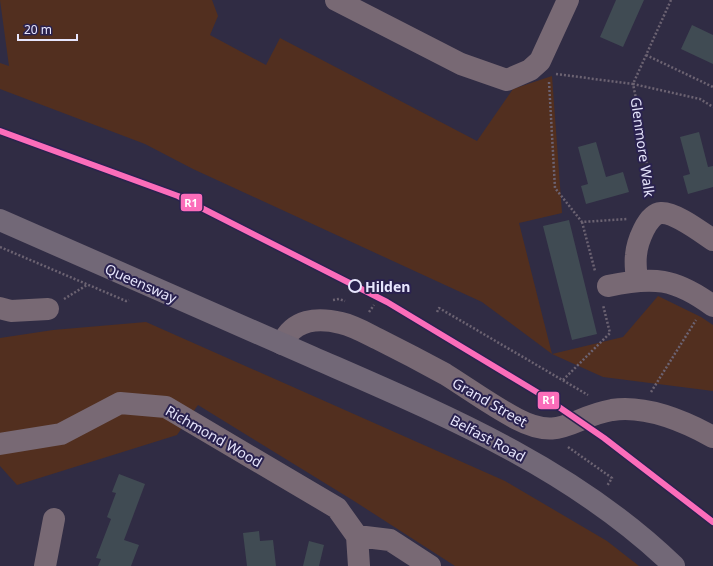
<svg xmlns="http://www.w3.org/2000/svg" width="713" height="566" font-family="'Noto Sans',sans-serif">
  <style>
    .green { fill: #522f1f }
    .building { fill: #404b53 }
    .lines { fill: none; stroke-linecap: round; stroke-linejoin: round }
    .path { stroke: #6c6372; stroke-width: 2.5; stroke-dasharray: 2 2; stroke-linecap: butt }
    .minor { stroke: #786974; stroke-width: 22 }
    .highway { stroke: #726877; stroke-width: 22 }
    .rail-1-casing { stroke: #2a224f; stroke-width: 9 }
    .rail-1 { stroke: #fb6dba; stroke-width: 6 }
    .stop-dot { fill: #2a224f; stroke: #e7e6fd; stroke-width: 2 }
    .labels { text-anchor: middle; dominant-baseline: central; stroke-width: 4; stroke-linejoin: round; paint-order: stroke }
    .street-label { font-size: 14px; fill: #e7e6fd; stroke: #2a224f }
    .stop-label { font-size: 14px; font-weight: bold; fill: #e7e6fd; stroke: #2a224f; text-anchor: start }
    .line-badge { stroke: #2a224f; stroke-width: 1.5 }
    .badge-label { font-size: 11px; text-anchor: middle; font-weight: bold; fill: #fff }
  </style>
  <rect width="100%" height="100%" fill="#302c44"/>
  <path class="green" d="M 0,0 L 212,0 L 218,16 L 210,35 L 266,65 L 280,38 L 477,141 L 513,89 L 552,76 L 562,213 L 519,223 L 552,354 L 623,337 L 658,296 L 701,317 L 713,325 L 713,391 L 603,377 L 552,354 L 482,302 L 193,169 L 145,144 L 0,89 L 0,63 L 9,66 Z
    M 146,322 L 505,481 L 607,541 L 639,566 L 455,566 L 354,501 L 198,405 L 177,435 L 17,485 L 0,466 L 0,338 L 53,330 Z"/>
  <path class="building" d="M 616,0 L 644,0 L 623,47 L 600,37 Z
    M 692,25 L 713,35 L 713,64 L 681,49 Z
    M 699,132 L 708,167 L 713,166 L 713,187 L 688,194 L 683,176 L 690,174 L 680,137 Z
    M 596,142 L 606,177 L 623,172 L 629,192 L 586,204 L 581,186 L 588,184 L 578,147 Z
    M 569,220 L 597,334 L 572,340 L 543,226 Z
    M 119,474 L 145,484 L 124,540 L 139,545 L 131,566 L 98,566 L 101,559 L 96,558 L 111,519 L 107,517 L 116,493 L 112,492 Z
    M 259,531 L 260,541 L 273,540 L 276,566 L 247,566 L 243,533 Z
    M 309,541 L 324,545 L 319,566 L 303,566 Z"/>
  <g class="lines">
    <path class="path" d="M 671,0 L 633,84 L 700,99 L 713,107
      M 646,55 L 713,87
      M 556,74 L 633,84 L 640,118 L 651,194
      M 549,82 L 555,188 L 582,222 L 627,219
      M 582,222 L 595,271
      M 0,247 L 126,301 L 129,300
      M 64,299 L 87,285
      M 333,300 L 339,299 L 345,301
      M 369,312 L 374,305
      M 437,312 L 439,308 L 588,395
      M 563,380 L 610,333 L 603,305
      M 651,392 L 696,320
      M 568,447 L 612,478 L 607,486"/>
    <path class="minor" d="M 336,0 L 461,64 L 507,80 L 530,70 L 540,61 L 568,0
      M 637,280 C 636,272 635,263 636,255 C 637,243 647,214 661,213 C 675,212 701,232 713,240
      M 608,286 C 653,276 675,278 713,306
      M 0,308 L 11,311 L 48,309
      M 282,344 C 293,319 317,317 341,323 C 354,326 366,333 378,339 C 400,350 423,362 445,374 C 469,389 492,406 517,419 C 561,442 571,417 612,410 C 646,405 684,421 713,437
      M 0,444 L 61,434 L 120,403 L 166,407 L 337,508 L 357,536 L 359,566
      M 357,536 L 390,540 L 430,566
      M 45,566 L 54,519"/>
    <path class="highway" d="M 0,220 C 104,266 208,311 312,357 C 440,413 572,467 674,566"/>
    <g class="rail-1-casing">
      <path id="rail-1" d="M 0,131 L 178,196 L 387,302 L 540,394 L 604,438 L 713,522"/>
    </g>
    <use href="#rail-1" class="rail-1"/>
  </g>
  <circle class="stop-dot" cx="355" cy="286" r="6"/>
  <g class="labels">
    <g class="street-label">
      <text transform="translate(643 147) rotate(82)">Glenmore Walk</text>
      <text transform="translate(141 283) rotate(24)">Queensway</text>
      <text transform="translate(490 402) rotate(30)">Grand Street</text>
      <text transform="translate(214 436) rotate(30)">Richmond Wood</text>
      <text transform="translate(488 438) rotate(28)">Belfast Road</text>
    </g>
    <g class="stop-label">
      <text x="365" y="286">Hilden</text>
    </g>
  </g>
  <g class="line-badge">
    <rect x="180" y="193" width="23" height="19" rx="4" fill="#fb6dba"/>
    <rect x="537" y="391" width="23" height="19" rx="4" fill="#fb6dba"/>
  </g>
  <g class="badge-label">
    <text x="191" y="207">R1</text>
    <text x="549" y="404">R1</text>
  </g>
  <path d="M18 34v6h59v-6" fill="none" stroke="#e7e6fd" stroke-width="2"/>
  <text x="24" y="34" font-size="12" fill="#e7e6fd" stroke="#2a224f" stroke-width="3" paint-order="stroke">20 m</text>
</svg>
